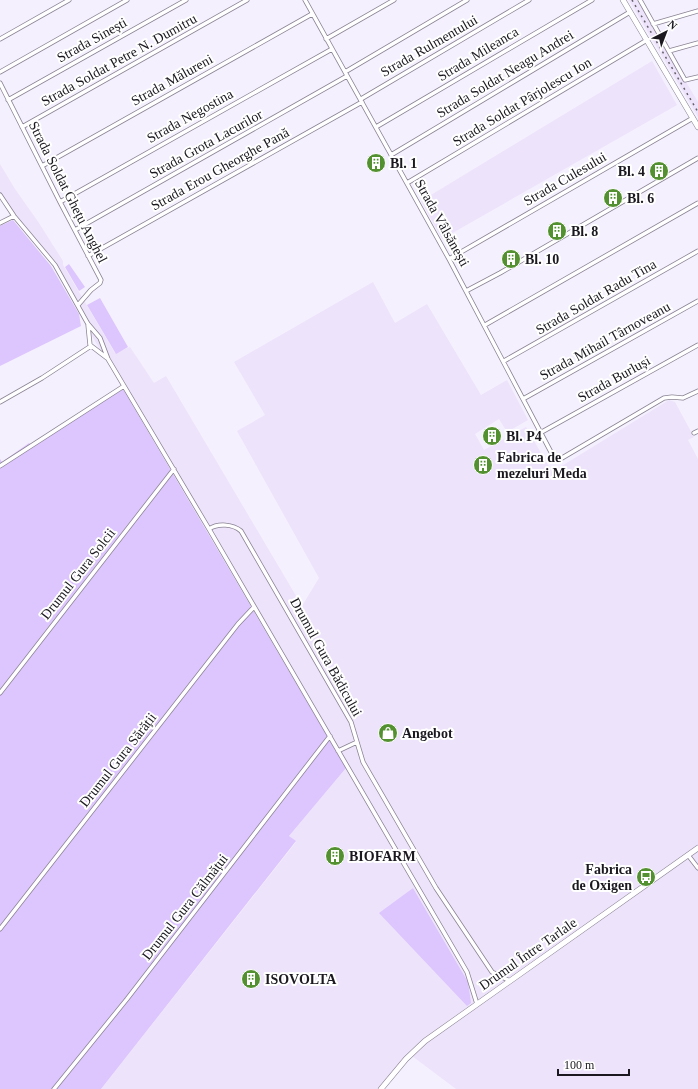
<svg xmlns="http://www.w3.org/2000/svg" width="698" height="1089" font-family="Georgia,serif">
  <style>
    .built { fill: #ede3fb; fill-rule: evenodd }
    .green { fill: #ddc5fe }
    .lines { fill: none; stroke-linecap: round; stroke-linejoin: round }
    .street-casing { stroke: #8a8393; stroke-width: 5 }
    .secondary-casing { stroke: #8a8393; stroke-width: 6 }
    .street { stroke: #fff; stroke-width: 3.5 }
    .secondary { stroke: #fff; stroke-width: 5 }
    .rail { stroke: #64616a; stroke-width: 1.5; stroke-dasharray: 2 4; stroke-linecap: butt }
    .labels { text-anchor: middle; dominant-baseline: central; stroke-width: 4; stroke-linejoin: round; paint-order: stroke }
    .street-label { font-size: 14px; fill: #1b191f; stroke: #fff }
    .poi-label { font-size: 14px; font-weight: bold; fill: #1b191f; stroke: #fff; text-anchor: start }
  </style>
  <rect width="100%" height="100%" fill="#f5f0fe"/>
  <path class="built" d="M 629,0 L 637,0 L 698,102 L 698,117 Z
    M 652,61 L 677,105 L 442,239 L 421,201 Z
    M 0,164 L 15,189 L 39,223 L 63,261 L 63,265 L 115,353 L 130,347 L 154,383 L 166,376 L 302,606 L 319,578 L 237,431 L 265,415 L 234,362 L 373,282 L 395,323 L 427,304 L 481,395 L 507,380 L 528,420 L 507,432 L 499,419 L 475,434 L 484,450 L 526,427 L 552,472 L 669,400 L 675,402 L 694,437 L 688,440 L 698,459 L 698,1089 L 456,1089 L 412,1056 L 385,1089 L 101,1089 L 296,842 L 289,836 L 346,768 L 85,324 L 89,320 L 56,262 L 16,217 L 0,193 ZM 413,888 L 468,982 L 380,913 Z"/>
  <path class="green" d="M 13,220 L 51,266 L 79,314 L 81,326 L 0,366 L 0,226 Z
    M 69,264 L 85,287 L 79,291 L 65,267 Z
    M 100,298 L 128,347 L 116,354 L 87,305 Z
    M 123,389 L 346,768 L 289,836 L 296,841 L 101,1089 L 0,1089 L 0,459 L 2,462 L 29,443 L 32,446 Z
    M 413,888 L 468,982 L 471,1003 L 467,1006 L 379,913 Z"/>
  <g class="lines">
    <g class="street-casing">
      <path id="street" d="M 305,0 L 449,259 L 552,454 L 558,458 L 562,458 L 664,398 L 672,397 L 683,398 L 698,391
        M 640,0 L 685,80 L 698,77
        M 653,24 L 698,11
        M 0,39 L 69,0
        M 326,39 L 394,0
        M 669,51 L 698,43
        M 0,72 L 127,0
        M 345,72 L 467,0
        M 0,83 L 60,202 L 101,280 L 100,283 L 91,290 L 78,305
        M 361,99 L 529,0
        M 8,100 L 186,0
        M 22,127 L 247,0
        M 376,127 L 592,0
        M 391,155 L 630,12
        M 42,166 L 312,14
        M 407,183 L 647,40
        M 0,195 L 14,216 L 55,265 L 88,324 L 100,338 L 108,359 L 209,529 L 467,972 L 477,1004
        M 60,202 L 332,49
        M 0,223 L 14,216
        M 75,230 L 347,76
        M 88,256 L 362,102
        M 449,259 L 693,118
        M 466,291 L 500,273 L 698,158
        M 88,325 L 90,345 L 107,358
        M 485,325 L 698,203
        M 504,361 L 698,251
        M 523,399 L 698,301
        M 0,402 L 42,378 L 91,346
        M 540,433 L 698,345
        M 694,433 L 698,431
        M 0,466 L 124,386
        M 209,529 C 218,523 233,524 241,531 L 351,722 L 363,762 L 436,888 L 492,972 L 510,981
        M 0,693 L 174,469
        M 338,751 L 357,742
        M 688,855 L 698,868
        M 0,929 L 238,624 L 254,607
        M 54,1089 L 127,999 L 330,736"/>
    </g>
    <g class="secondary-casing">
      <path id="secondary" d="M 623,0 L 698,127
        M 381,1089 L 406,1059 L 425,1041 L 698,848"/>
    </g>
    <use href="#street" class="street"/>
    <use href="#secondary" class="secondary"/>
    <path class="rail" d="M 632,0 L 698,112"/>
  </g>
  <defs>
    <g id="building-disc" transform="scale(1)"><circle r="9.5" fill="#539030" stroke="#fff"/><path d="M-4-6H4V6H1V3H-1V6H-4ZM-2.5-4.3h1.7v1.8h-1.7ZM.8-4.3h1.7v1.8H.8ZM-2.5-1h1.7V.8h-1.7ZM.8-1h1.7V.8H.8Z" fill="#fff"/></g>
    <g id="shop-disc" transform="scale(1)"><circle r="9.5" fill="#539030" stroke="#fff"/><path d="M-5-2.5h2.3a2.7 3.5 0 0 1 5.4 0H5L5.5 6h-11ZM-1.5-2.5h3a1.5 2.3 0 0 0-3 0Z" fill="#fff"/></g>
    <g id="bus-disc" transform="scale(1)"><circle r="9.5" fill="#539030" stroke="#fff"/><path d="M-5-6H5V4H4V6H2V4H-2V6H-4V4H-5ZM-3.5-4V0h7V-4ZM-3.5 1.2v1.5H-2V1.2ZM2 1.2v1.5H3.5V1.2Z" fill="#fff"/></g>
  </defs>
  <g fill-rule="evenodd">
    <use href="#building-disc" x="376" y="163"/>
    <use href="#building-disc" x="659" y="171"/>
    <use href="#building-disc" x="613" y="198"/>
    <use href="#building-disc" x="557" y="231"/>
    <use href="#building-disc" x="511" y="259"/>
    <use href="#building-disc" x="492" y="436"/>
    <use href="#building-disc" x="483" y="465"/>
    <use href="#shop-disc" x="388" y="733"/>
    <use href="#building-disc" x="335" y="856"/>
    <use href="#bus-disc" x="646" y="877"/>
    <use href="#building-disc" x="251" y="979"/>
  </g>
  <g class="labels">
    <g class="street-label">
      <text transform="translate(92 40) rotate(-29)">Strada Sinești</text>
      <text transform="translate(429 46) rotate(-30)">Strada Rulmentului</text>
      <text transform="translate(478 54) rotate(-31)">Strada Mileanca</text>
      <text transform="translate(119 60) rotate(-29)">Strada Soldat Petre N. Dumitru</text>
      <text transform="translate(505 74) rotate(-31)">Strada Soldat Neagu Andrei</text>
      <text transform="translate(172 80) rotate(-29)">Strada Mălureni</text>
      <text transform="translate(522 102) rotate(-31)">Strada Soldat Pârjolescu Ion</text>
      <text transform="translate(190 116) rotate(-29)">Strada Negostina</text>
      <text transform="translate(206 144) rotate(-29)">Strada Grota Lacurilor</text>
      <text transform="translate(220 169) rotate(-29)">Strada Erou Gheorghe Pană</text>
      <text transform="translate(565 179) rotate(-30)">Strada Culesului</text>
      <text transform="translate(68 192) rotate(63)">Strada Soldat Ghețu Anghel</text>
      <text transform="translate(442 223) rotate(61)">Strada Vâlsănești</text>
      <text transform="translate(596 297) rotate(-30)">Strada Soldat Radu Tina</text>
      <text transform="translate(605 341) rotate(-29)">Strada Mihail Târnoveanu</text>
      <text transform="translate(614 379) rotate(-29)">Strada Burluși</text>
      <text transform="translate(78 574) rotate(-52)">Drumul Gura Solcii</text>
      <text transform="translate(326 657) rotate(61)">Drumul Gura Bădicului</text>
      <text transform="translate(118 760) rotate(-52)">Drumul Gura Sărății</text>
      <text transform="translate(185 907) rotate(-52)">Drumul Gura Călmățui</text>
      <text transform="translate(528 954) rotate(-35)">Drumul Între Tarlale</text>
    </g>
    <g class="poi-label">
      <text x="390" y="163">Bl. 1</text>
      <text x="645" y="171" text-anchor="end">Bl. 4</text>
      <text x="627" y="198">Bl. 6</text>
      <text x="571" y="231">Bl. 8</text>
      <text x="525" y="259">Bl. 10</text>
      <text x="506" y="436">Bl. P4</text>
      <text x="497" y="457">Fabrica de<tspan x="497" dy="16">mezeluri Meda</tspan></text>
      <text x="402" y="733">Angebot</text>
      <text x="349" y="856">BIOFARM</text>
      <text x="632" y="869" text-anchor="end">Fabrica<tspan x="632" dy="16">de Oxigen</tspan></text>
      <text x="265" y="979">ISOVOLTA</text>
    </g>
  </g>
  <g transform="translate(666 32) rotate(42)" stroke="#ffffff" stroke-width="3" paint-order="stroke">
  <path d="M0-3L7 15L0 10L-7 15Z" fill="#1b191f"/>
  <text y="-6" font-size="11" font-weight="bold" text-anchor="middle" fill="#1b191f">N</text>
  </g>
  <path d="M558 1069v6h71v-6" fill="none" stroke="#1b191f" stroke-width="2"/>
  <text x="564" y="1069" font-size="12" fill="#1b191f" stroke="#ffffff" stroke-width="3" paint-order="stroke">100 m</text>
</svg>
